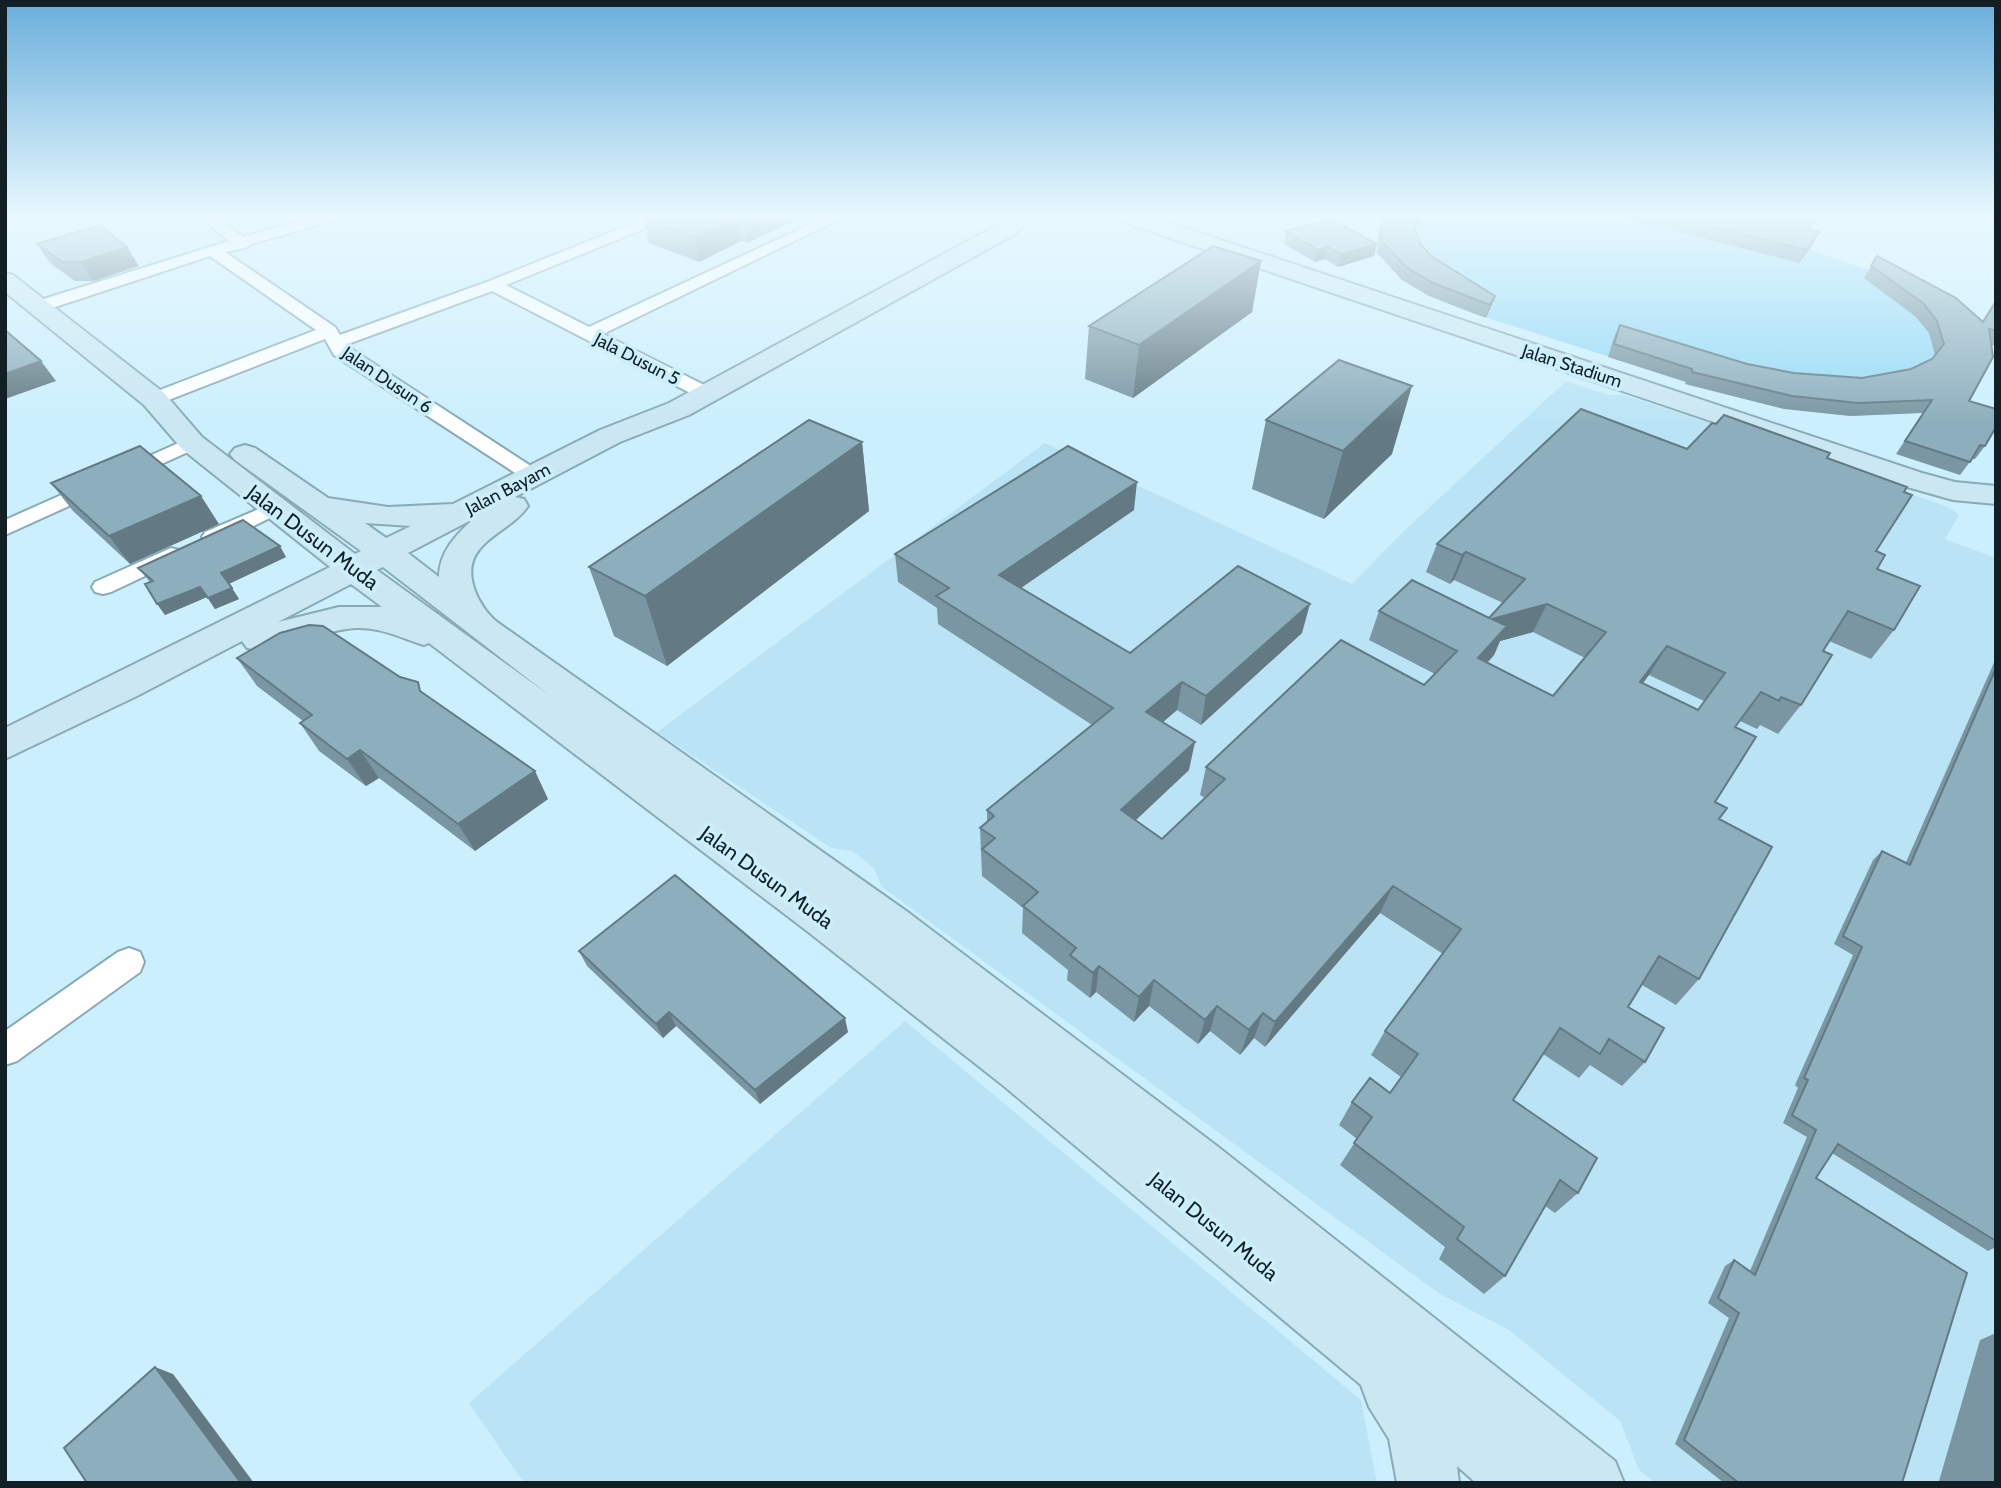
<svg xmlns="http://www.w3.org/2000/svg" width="2001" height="1488" font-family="Cabin,sans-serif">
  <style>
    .built { fill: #bae4f6 }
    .green { fill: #96daf5 }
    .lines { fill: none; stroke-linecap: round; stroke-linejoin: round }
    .street-casing { stroke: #89aab7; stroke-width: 4 }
    .secondary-casing { stroke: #89aab7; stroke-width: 4 }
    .street { fill: #fff; fill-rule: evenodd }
    .secondary { fill: #cae7f2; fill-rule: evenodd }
    .wall { fill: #7996a2; fill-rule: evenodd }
    .shaded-wall { fill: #637a84 }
    .building { fill: #8daebc; stroke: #637a84; stroke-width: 2; fill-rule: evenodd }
    .labels { text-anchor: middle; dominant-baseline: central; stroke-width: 7; stroke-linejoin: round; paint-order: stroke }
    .far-street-label { font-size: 18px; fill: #121f24; stroke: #cceffd }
    .street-label { font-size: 21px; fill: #121f24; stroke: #cceffd }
  </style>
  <rect width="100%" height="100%" fill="#cceffd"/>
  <path class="built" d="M 1566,381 L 1608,395 L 1624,395 L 1743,434 L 1948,507 L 1959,515 L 1945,539 L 1996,558 L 1996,1483 L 1656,1483 L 1639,1470 L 1620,1421 L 1509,1330 L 1440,1294 L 882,887 L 873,867 L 852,851 L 831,848 L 657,732 L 1045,443 L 1352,584 L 1404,531 Z
    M 905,1021 L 1361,1400 L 1377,1483 L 524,1483 L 469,1403 Z"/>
  <path class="green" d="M 1387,216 L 1700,216 L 1813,244 L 1809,250 L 1884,275 L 1948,310 L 1942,407 L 1897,414 L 1850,416 L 1768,405 L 1722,393 L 1469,312 C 1429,296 1399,287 1378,246 Z"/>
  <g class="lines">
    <g class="street-casing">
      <path id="street" d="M 199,216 L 215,216 L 243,237 L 318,216 L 340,216 L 338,219 L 251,244 L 248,247 L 225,252 L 335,327 L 340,335 L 487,282 L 651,216 L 670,216 L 668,219 L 506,285 L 589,327 L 828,216 L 846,216 L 603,334 L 714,390 L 716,394 L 714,398 L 700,398 L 492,291 L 345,345 L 540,472 L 543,476 L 540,480 L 526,480 L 334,355 L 325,339 L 161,403 L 147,403 L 145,399 L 147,395 L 316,330 L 210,256 L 46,310 L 34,310 L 32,306 L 34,302 L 229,241 Z
        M 192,437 L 199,439 L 202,443 L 199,447 L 5,535 L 5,520 Z
        M 275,502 L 282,504 L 286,508 L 282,512 L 221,542 L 205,542 L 202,537 L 205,532 Z
        M 171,548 L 179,550 L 182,555 L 179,560 L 111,592 L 103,594 L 95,592 L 92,587 L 95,582 Z
        M 129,948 L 140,952 L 144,962 L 140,972 L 17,1061 L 5,1065 L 5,1031 L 118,952 Z"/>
    </g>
    <g class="secondary-casing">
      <path id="secondary" d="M 1010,216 L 1034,216 L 1015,234 L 689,415 L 620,442 L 515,497 L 524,499 L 528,506 C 508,536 457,542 475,591 C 479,602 488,615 497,622 L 909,913 L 1217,1146 L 1615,1461 L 1624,1483 L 1476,1483 L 1457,1466 L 1459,1483 L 1397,1483 L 1389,1439 L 1369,1407 L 1361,1385 L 1005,1087 L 807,931 L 429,643 L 424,645 C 401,638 381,627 356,628 C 323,629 275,656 247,648 L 242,641 L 137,696 L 5,759 L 5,728 L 330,567 L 182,449 L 144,405 L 5,292 L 5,273 L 13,275 L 164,393 L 202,437 L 355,554 L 361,551 L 235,460 L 230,454 L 235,448 L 245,445 L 255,448 L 328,498 L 388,507 L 453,504 L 600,430 L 669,403 L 999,224 ZM 475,518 C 457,533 439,552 439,577 L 408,553 ZM 365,523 L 411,526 L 386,538 ZM 383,567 L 549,695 L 377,570 ZM 351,584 L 382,607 L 339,607 L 278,622 Z
        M 1117,216 L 1149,216 L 1922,473 L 1955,482 L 1996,486 L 1996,504 L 1953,500 L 1900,485 L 1120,221 Z"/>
    </g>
    <use href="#street" class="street"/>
    <use href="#secondary" class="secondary"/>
  </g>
  <path class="wall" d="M 802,216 L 747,243 L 741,241 L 699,262 L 649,243 L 644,219 Z
    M 1383,216 L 1424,216 L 1415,225 L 1415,228 L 1421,245 L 1431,256 L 1495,296 L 1486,318 L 1429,296 L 1402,280 L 1377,253 L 1379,229 Z
    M 1618,216 L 1816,216 L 1815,221 L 1809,229 L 1813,244 L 1799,263 Z
    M 1286,231 L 1374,256 L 1338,267 L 1325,259 L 1315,262 L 1284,244 Z
    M 37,244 L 139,266 L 93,281 L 75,281 L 50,263 Z
    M 1877,256 L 1982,322 L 1996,300 L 1996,346 L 1991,345 L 1969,401 L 1985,446 L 1975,459 L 1972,459 L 1960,475 L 1896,454 L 1923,413 L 1850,416 L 1784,409 L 1685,384 L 1686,382 L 1608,357 L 1614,337 L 1620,325 L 1747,364 L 1794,373 L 1862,378 L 1911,369 L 1932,359 L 1935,355 L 1929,333 L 1916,317 L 1864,278 Z
    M 1261,261 L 1252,312 L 1133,398 L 1085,379 L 1089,326 Z
    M 1266,420 L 1392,454 L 1324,519 L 1252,489 Z
    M 862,442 L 869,511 L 667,666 L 614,636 L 589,567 Z
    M 1687,449 L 1827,458 L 1904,492 L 1876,551 L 1877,569 L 1894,630 L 1871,659 L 1829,641 L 1823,651 L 1801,705 L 1778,734 L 1760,725 L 1757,729 L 1740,721 L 1735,727 L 1715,802 L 1719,819 L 1699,979 L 1676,1005 L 1642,985 L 1628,1007 L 1645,1062 L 1622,1086 L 1590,1065 L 1579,1078 L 1543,1054 L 1513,1100 L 1578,1193 L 1555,1213 L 1545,1206 L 1505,1276 L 1484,1294 L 1439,1259 L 1445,1247 L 1340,1165 L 1357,1139 L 1339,1125 L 1352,1102 L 1390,1093 L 1401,1077 L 1371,1055 L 1385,1031 L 1443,954 L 1380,913 L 1265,1047 L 1254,1038 L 1240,1055 L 1210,1031 L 1198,1044 L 1149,1006 L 1134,1022 L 1096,992 L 1090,998 L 1067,980 L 1068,970 L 1022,933 L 1023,908 L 982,876 L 980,828 L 987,822 L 987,810 L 1092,725 L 938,624 L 937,608 L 898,582 L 895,554 L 1134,510 L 1021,588 L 1130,653 L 1302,633 L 1201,725 L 1177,710 L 1163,722 L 1189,770 L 1135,820 L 1162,839 L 1205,798 L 1200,795 L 1206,767 L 1424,685 L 1435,674 L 1369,640 L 1379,611 L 1489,618 L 1503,603 L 1454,580 L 1450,584 L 1426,572 L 1437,544 ZM 1533,632 L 1585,658 L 1553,696 L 1487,663 L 1494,655 L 1500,641 ZM 1649,675 L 1704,701 L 1698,710 L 1643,683 Z
    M 51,483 L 219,524 L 130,564 L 73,511 Z
    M 286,557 L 229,584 L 239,599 L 215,609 L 207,597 L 165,615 L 150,582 L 138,568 Z
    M 237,658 L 425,695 L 548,799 L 475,851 L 379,778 L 366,786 L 319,751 L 300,723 L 303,721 L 257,686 Z
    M 1996,658 L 1996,1247 L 1988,1251 L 1832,1153 L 1816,1178 L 1902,1483 L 1724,1483 L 1675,1444 L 1729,1318 L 1708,1303 L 1725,1266 L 1734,1260 L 1750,1271 L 1807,1137 L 1783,1123 L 1798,1088 L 1795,1085 L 1853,955 L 1834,944 L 1873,860 L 1882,851 L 1906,862 Z
    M 579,951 L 848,1032 L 760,1104 L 676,1026 L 663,1038 L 587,966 Z
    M 1996,1333 L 1996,1483 L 1942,1483 L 1939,1481 L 1980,1340 Z"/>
  <path class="shaded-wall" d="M 749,216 L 802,216 L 747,243 L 743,219 Z
    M 1417,216 L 1424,216 L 1414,227 Z
    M 1816,216 L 1818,216 L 1815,221 L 1800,241 L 1807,229 Z
    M 737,217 L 741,241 L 699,262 L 694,237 Z
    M 1819,232 L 1813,244 L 1799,263 L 1806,250 Z
    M 1377,244 L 1374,256 L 1338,267 L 1341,254 Z
    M 127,247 L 139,266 L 93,281 L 81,262 Z
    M 1328,247 L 1325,259 L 1315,262 L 1318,250 Z
    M 1261,261 L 1252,312 L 1133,398 L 1139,345 Z
    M 1495,296 L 1490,309 L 1486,318 L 1490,305 Z
    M 41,361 L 56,381 L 5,399 L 5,374 Z
    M 1412,386 L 1392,454 L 1324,519 L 1343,451 Z
    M 862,442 L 869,511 L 667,666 L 645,596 Z
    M 1137,482 L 1134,510 L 999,603 L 999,575 Z
    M 201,496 L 219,524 L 130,564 L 109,536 Z
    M 280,546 L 286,557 L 228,584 L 221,573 Z
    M 1466,552 L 1454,580 L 1450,584 L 1462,555 Z
    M 200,587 L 207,597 L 165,615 L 157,604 Z
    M 232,588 L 239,599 L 215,609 L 208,598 Z
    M 1310,604 L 1302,633 L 1201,725 L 1206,696 Z
    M 1547,604 L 1533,632 L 1500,641 L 1494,655 L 1465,687 L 1492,619 Z
    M 1667,646 L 1649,675 L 1622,710 L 1640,682 Z
    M 1182,682 L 1177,710 L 1142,740 L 1146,712 Z
    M 1195,742 L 1189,770 L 1117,838 L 1121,810 Z
    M 360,750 L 379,778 L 366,786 L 347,759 Z
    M 535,771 L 548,799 L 475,851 L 458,824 Z
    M 1393,886 L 1380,913 L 1265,1047 L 1275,1022 Z
    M 1099,966 L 1096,992 L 1090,998 L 1093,973 Z
    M 1154,980 L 1149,1006 L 1134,1022 L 1139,997 Z
    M 1217,1006 L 1210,1031 L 1198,1044 L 1205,1020 Z
    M 669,1012 L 676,1026 L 663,1038 L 656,1024 Z
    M 1263,1013 L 1254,1038 L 1240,1055 L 1249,1030 Z
    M 845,1018 L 848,1032 L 760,1104 L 755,1090 Z
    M 155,1367 L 173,1374 L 254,1483 L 241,1483 Z"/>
  <path class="building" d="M 650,216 L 749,216 L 743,219 L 737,217 L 694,237 L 644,219 Z
    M 1383,216 L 1417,216 L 1415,228 L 1421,245 L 1431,256 L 1495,296 L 1490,305 L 1433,283 L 1406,267 L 1381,240 Z
    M 1670,216 L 1816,216 L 1807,229 L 1819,232 L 1806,250 Z
    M 1331,219 L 1377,244 L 1341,254 L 1328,247 L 1318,250 L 1286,231 Z
    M 100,225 L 127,247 L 81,262 L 62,262 L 37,244 Z
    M 1213,246 L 1261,261 L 1139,345 L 1089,326 Z
    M 1877,256 L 1956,298 L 1983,322 L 1996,301 L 1996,331 L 1989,329 L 1993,357 L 1969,401 L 1996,409 L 1996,427 L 1985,446 L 1980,445 L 1970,462 L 1905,441 L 1932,400 L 1858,403 L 1792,396 L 1692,372 L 1692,369 L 1614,344 L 1620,325 L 1747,364 L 1794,373 L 1862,378 L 1911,369 L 1932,359 L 1944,344 L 1937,321 L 1924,304 L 1871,266 Z
    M 5,330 L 41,361 L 5,374 Z
    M 1339,360 L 1412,386 L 1343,451 L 1266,420 Z
    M 1581,409 L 1687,449 L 1712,423 L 1716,424 L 1724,415 L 1830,453 L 1827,458 L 1907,487 L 1904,492 L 1912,495 L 1876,551 L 1885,555 L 1877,569 L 1920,586 L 1894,630 L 1848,611 L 1823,651 L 1832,655 L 1801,705 L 1781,697 L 1779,701 L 1761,692 L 1735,727 L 1756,737 L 1715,802 L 1727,808 L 1719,819 L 1772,847 L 1699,979 L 1659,956 L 1628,1007 L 1664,1028 L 1645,1062 L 1609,1039 L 1600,1054 L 1560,1028 L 1513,1100 L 1597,1158 L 1578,1193 L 1560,1180 L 1505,1276 L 1457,1239 L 1464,1227 L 1354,1143 L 1372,1117 L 1352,1102 L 1370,1078 L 1390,1093 L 1418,1054 L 1385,1031 L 1461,929 L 1393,886 L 1275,1022 L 1263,1013 L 1249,1030 L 1217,1006 L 1205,1020 L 1154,980 L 1139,997 L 1099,966 L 1093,973 L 1070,955 L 1076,948 L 1023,906 L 1038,892 L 982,849 L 995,838 L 980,828 L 994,816 L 987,810 L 1113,708 L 936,596 L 949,588 L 895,554 L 1068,446 L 1137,482 L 999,575 L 1130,653 L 1238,566 L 1310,604 L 1206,696 L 1182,682 L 1146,712 L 1195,742 L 1121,810 L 1162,839 L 1225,779 L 1206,767 L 1341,640 L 1424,685 L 1457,651 L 1379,611 L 1412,580 L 1489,618 L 1525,579 L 1466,552 L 1462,555 L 1437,544 ZM 1547,604 L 1606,632 L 1553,696 L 1478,658 L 1507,626 L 1492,619 ZM 1667,646 L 1725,673 L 1698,710 L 1640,682 Z
    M 809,420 L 862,442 L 645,596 L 589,567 Z
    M 140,446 L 201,496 L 109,536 L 51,483 Z
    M 243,520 L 280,546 L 221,573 L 232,588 L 208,598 L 200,587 L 157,604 L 145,584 L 153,581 L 138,568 Z
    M 309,625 L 323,626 L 400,677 L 418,682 L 420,691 L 535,771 L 458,824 L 360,750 L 347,759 L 300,723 L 312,715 L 237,658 L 280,633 Z
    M 1996,668 L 1996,1241 L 1838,1144 L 1816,1178 L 1967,1273 L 1902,1483 L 1739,1483 L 1684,1440 L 1739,1313 L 1718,1298 L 1734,1260 L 1755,1275 L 1816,1130 L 1792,1115 L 1808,1080 L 1804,1078 L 1862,947 L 1843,936 L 1882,851 L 1910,865 Z
    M 675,875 L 845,1018 L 755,1090 L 669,1012 L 656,1024 L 579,951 Z
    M 155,1367 L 241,1483 L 87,1483 L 64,1448 Z"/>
  <linearGradient id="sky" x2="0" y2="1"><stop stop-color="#69aedb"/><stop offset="0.51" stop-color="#e8f8fe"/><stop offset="1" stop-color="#e8f8fe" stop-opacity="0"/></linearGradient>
  <rect width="2001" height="424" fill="url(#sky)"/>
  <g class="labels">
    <g class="far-street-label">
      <text transform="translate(637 359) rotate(27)">Jala Dusun 5</text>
      <text transform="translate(1572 366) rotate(18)">Jalan Stadium</text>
      <text transform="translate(387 380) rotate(34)">Jalan Dusun 6</text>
      <text transform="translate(508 489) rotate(-27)">Jalan Bayam</text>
    </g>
    <g class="street-label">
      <text transform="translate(313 537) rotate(37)">Jalan Dusun Muda</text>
      <text transform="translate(767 877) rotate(36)">Jalan Dusun Muda</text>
      <text transform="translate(1214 1226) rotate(39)">Jalan Dusun Muda</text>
    </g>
  </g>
  <rect width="2001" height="1488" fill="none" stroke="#121f24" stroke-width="14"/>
</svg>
